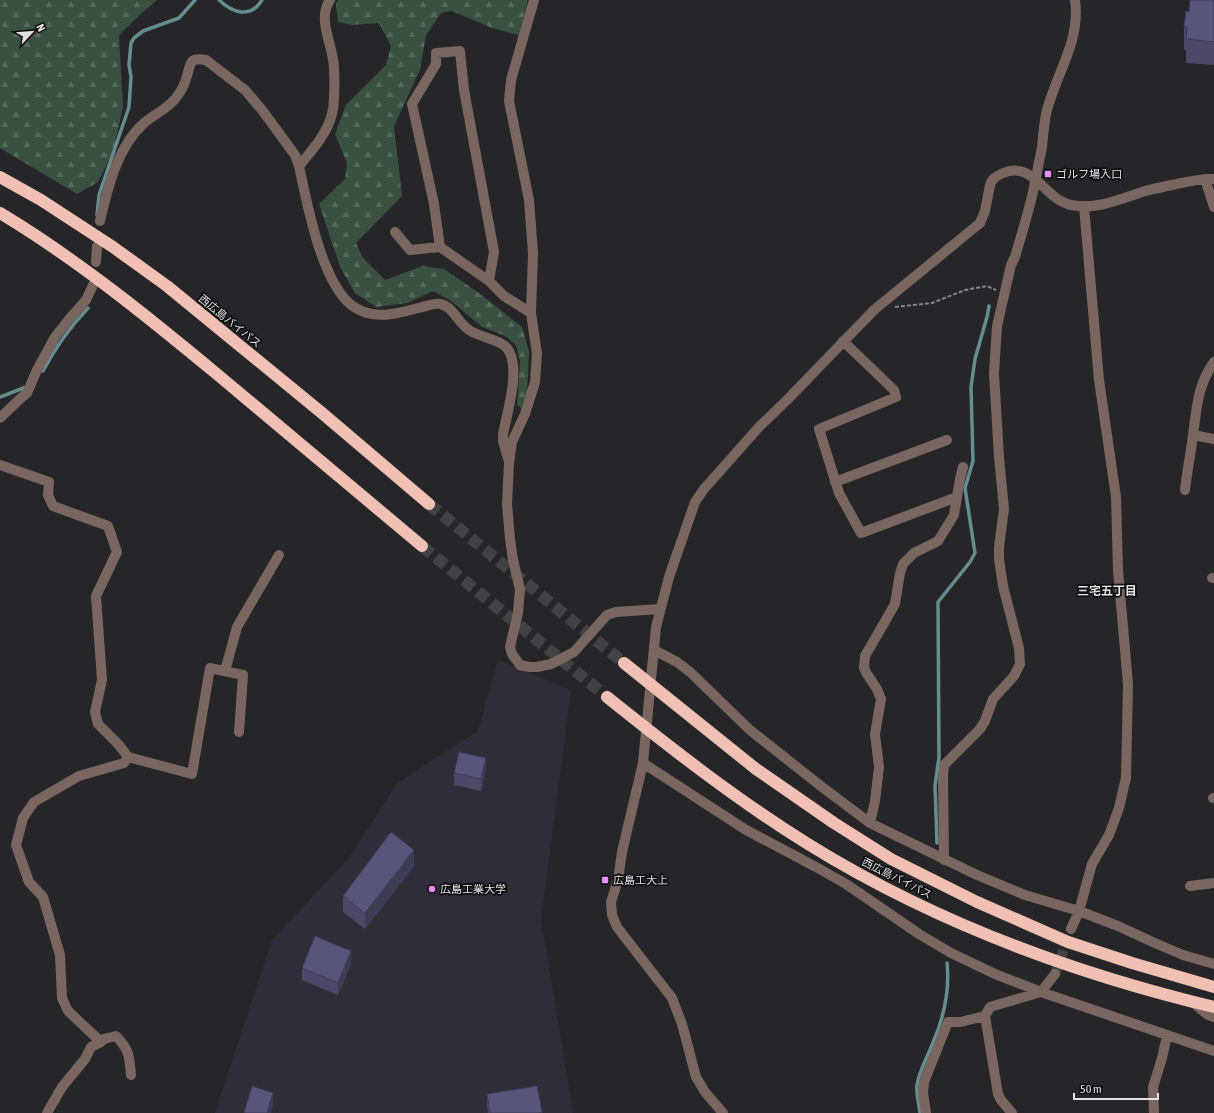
<svg xmlns="http://www.w3.org/2000/svg" width="1214" height="1113" font-family="'Asap Condensed','Noto Sans JP',sans-serif">
  <style>
    .built { fill: #2f2e38 }
    .forest { fill: url(#forest-firs) }
    .lines { fill: none; stroke-linecap: round; stroke-linejoin: round }
    .stream { stroke: #658d8e; stroke-width: 3.5 }
    .minor-tunnel { stroke: #424245; stroke-width: 10; stroke-dasharray: 10 5; stroke-linecap: butt }
    .highway-tunnel { stroke: #424245; stroke-width: 12; stroke-dasharray: 12 6; stroke-linecap: butt }
    .path { stroke: #868689; stroke-width: 2; stroke-dasharray: 4 2; stroke-linecap: butt }
    .minor { stroke: #7a6661; stroke-width: 10 }
    .highway { stroke: #f0c0b4; stroke-width: 12 }
    .wall { fill: #4d4868 }
    .shaded-wall { fill: #3e3b55 }
    .building { fill: #595479; stroke: #3e3b55 }
    .poi-dot { fill: #e88eff; stroke: #0f0f10; stroke-width: 1.5 }
    .labels { text-anchor: middle; dominant-baseline: central; stroke-width: 3.5; stroke-linejoin: round; paint-order: stroke }
    .poi-label { font-size: 11px; fill: #e2e2e5; stroke: #0f0f10; text-anchor: start }
    .street-label { font-size: 11px; fill: #e2e2e5; stroke: #0f0f10 }
    .neighbourhood-label { font-size: 12px; font-weight: bold; fill: #e2e2e5; stroke: #0f0f10 }
  </style>
  <defs>
    <pattern id="forest-firs" width="22" height="20" patternUnits="userSpaceOnUse"><rect width="22" height="20" fill="#395042"/><path d="M5 1l3.5 6h-7zM16 11l3.5 6h-7z" fill="#55695d"/></pattern>
  </defs>
  <rect width="100%" height="100%" fill="#262629"/>
  <path class="built" d="M 498,660 L 571,690 L 541,920 L 573,1113 L 215,1113 L 272,940 L 349,858 L 397,783 L 478,731 Z"/>
  <path class="forest" d="M 0,0 L 157,0 L 142,13 L 119,35 L 123,107 L 113,152 L 98,182 L 77,194 L 0,148 Z
    M 338,0 L 528,0 L 519,35 L 492,28 L 452,11 L 441,13 L 426,35 L 420,70 L 394,126 L 402,196 L 356,243 L 363,258 L 385,280 L 423,266 L 444,269 L 479,293 L 522,327 L 529,351 L 527,395 L 521,408 L 517,405 L 520,362 L 516,345 L 505,336 L 482,327 L 450,300 L 433,291 L 407,303 L 376,307 L 355,293 L 340,267 L 319,204 L 345,179 L 347,163 L 335,134 L 346,105 L 386,65 L 391,46 L 379,23 L 352,25 L 338,22 L 336,4 Z"/>
  <g class="lines">
    <path class="stream" d="M 219,0 C 233,13 250,19 262,0
      M 97,215 L 99,195 L 129,107 L 131,77 L 129,65 L 131,43 L 134,38 L 143,31 L 179,18 L 195,0
      M 43,371 C 55,348 70,327 88,308
      M 0,397 L 26,387
      M 937,843 L 935,786 L 939,757 L 938,602 L 970,562 L 975,553 L 965,488 L 973,461 L 971,387 L 975,359 L 987,317 L 989,306
      M 920,1113 C 919,1104 916,1094 917,1085 C 919,1071 927,1058 932,1045 C 943,1020 950,991 947,963"/>
    <path class="minor-tunnel" d="M 1055,974 L 1071,929"/>
    <path class="highway-tunnel" d="M 429,504 L 624,663
      M 422,546 L 607,697"/>
    <path class="path" d="M 895,307 L 932,303 L 965,290 L 987,286 L 996,290"/>
    <path class="minor" d="M 534,0 L 511,80 L 509,101 L 529,200 L 533,253 L 531,313 L 537,354 L 535,382 L 525,414 L 512,442 L 509,463 L 507,504 L 510,539 L 513,560 L 520,589 L 518,613 L 510,647 L 512,654 L 520,665 L 529,667 L 537,667 L 551,664 L 574,652 L 607,615 L 616,612 L 660,609
      M 299,166 C 312,150 327,134 332,114 C 335,103 335,71 333,59 C 330,40 318,17 330,0
      M 1205,179 L 1214,207
      M 100,221 C 108,187 117,148 143,124 C 154,114 170,108 178,95 C 182,90 185,83 187,76 C 191,63 189,57 206,60 L 245,90 L 262,110 L 295,155 L 299,166 C 307,203 322,286 354,307 C 375,321 400,313 422,307 C 427,306 434,303 440,304 C 453,306 458,323 469,330 C 479,337 497,339 505,346 C 523,362 507,413 503,434 L 503,441 L 508,459
      M 395,232 L 410,250 L 440,247
      M 96,262 L 97,246
      M 489,281 L 494,252 L 464,90 L 460,51 L 436,53 L 436,64 L 412,104 L 434,204 L 440,247 L 489,281 L 504,296 L 531,313
      M 843,341 L 894,390 L 896,397 L 819,429 L 839,493 L 861,533 L 957,497
      M 0,418 L 22,397 L 27,393 L 37,370 L 55,337 L 70,318 L 86,300 L 93,285
      M 1193,435 L 1214,439
      M 0,465 L 49,482 L 48,495 L 53,506 L 108,526 L 117,552 L 96,596 L 102,680 L 95,712 L 98,724 L 119,745 L 128,757 L 124,763 L 79,776 L 34,802 L 23,818 L 16,845 L 29,882 L 43,897 L 60,955 L 62,998 L 68,1011 L 101,1042
      M 835,482 L 947,440
      M 1185,490 C 1187,471 1191,453 1193,435 C 1197,407 1197,386 1214,362
      M 1212,578 L 1214,578
      M 654,650 L 677,662 L 690,672 L 750,730 L 822,787 L 870,823 L 977,875 L 1025,895 L 1079,911 L 1118,926 L 1157,944 L 1183,955 L 1214,964
      M 225,671 L 237,627 L 279,555
      M 128,757 L 192,774 L 210,668 L 243,675 L 239,732
      M 643,763 L 746,830 L 816,867 L 846,884 L 919,934 L 951,953 L 995,974 L 1041,992 L 1214,1051
      M 1213,798 L 1214,798
      M 870,823 L 875,801 L 879,767 L 875,734 L 881,699 L 877,689 L 867,674 L 864,668 L 865,656 L 895,604 L 900,573 L 903,564 L 914,553 L 938,541 L 954,515 L 960,479 L 963,467
      M 944,860 L 943,776 L 944,765 L 980,729 L 985,721 L 993,699 L 1014,676 L 1020,664 L 1019,648 L 1003,586 L 999,559 L 999,547 L 1004,509 L 999,457 L 994,373 L 997,326 L 1011,265 L 1015,257 C 1021,236 1028,214 1033,192 C 1036,177 1039,162 1042,147 C 1043,136 1044,125 1046,114 C 1055,75 1081,42 1075,0
      M 1190,886 L 1214,883
      M 1071,929 L 1079,911 L 1092,864 L 1109,835 L 1119,808 L 1126,778 L 1128,684 L 1118,570 L 1116,497 L 1099,380 L 1084,206
      M 1191,1001 L 1208,1015 L 1214,1017
      M 47,1113 L 62,1087 L 85,1059 L 91,1047 L 101,1042 L 104,1039 L 116,1036 C 130,1051 129,1055 131,1075
      M 723,1113 L 705,1092 L 696,1077 L 682,1024 L 672,998 L 617,927 L 612,915 L 611,902 L 618,880 L 622,852 L 643,763 L 656,627 L 669,577 L 695,502 L 704,489 L 759,427 L 787,400 L 874,310 L 980,223 L 985,211 L 990,185 C 992,178 997,176 1003,173 C 1033,160 1045,200 1071,205 C 1096,210 1118,200 1142,192 C 1152,189 1162,187 1172,185 C 1186,182 1200,178 1214,179
      M 926,1113 L 923,1093 L 924,1082 L 948,1022 L 960,1022 L 985,1016
      M 1012,1113 L 1001,1100 L 998,1094 L 985,1016 L 990,1007 L 1041,992 L 1055,974
      M 1154,1113 L 1153,1087 L 1162,1058 L 1167,1036"/>
    <path class="highway" d="M 0,177 L 41,200 L 113,247 L 167,286 L 322,413 L 429,504
      M 0,213 C 78,260 148,317 218,375 C 286,432 354,489 422,546
      M 624,663 L 756,769 L 834,823 L 891,859 L 977,902 L 1068,942 L 1132,963 L 1214,987
      M 607,697 C 672,749 737,800 808,844 C 932,921 1072,973 1214,1007"/>
  </g>
  <path class="wall" d="M 1214,0 L 1214,65 L 1186,63 L 1186,50 L 1184,50 L 1184,26 L 1189,12 Z
    M 486,770 L 481,791 L 454,785 L 454,773 Z
    M 414,866 L 365,929 L 343,912 L 343,896 Z
    M 351,963 L 338,995 L 302,980 L 302,968 Z
    M 537,1086 L 542,1113 L 488,1113 L 487,1106 L 487,1094 Z"/>
  <path class="shaded-wall" d="M 486,758 L 486,770 L 481,791 L 481,779 Z
    M 414,850 L 414,866 L 365,929 L 365,913 Z
    M 351,951 L 351,963 L 338,995 L 338,983 Z
    M 273,1093 L 273,1105 L 271,1113 L 267,1113 Z"/>
  <path class="building" d="M 1190,0 L 1214,0 L 1214,42 L 1186,39 L 1187,27 L 1184,26 L 1186,11 L 1189,12 Z
    M 459,752 L 486,758 L 481,779 L 454,773 Z
    M 391,832 L 414,850 L 365,913 L 343,896 Z
    M 315,936 L 351,951 L 338,983 L 302,968 Z
    M 252,1086 L 273,1093 L 267,1113 L 244,1113 Z
    M 537,1086 L 542,1112 L 539,1113 L 490,1113 L 487,1094 Z"/>
  <g class="poi-dot">
    <rect x="1044" y="170" width="8" height="8" rx="2"/>
    <rect x="601" y="876" width="8" height="8" rx="2"/>
    <circle cx="432" cy="889" r="4"/>
  </g>
  <g class="labels">
    <g class="poi-label">
      <text x="1056" y="174">ゴルフ場入口</text>
      <text x="613" y="880">広島工大上</text>
      <text x="440" y="889">広島工業大学</text>
    </g>
    <g class="street-label">
      <text transform="translate(230 321) rotate(39)">西広島バイパス</text>
      <text transform="translate(897 878) rotate(27)">西広島バイパス</text>
    </g>
    <g class="neighbourhood-label">
      <text x="1107" y="591">三宅五丁目</text>
    </g>
  </g>
  <g transform="translate(32 32) rotate(64)" stroke="#0f0f10" stroke-width="3" paint-order="stroke">
  <path d="M0-3L7 15L0 10L-7 15Z" fill="#e2e2e5"/>
  <text y="-6" font-size="11" font-weight="bold" text-anchor="middle" fill="#e2e2e5">N</text>
  </g>
  <path d="M1074 1093v6h84v-6" fill="none" stroke="#e2e2e5" stroke-width="2"/>
  <text x="1080" y="1093" font-size="12" fill="#e2e2e5" stroke="#0f0f10" stroke-width="3" paint-order="stroke">50 m</text>
</svg>
